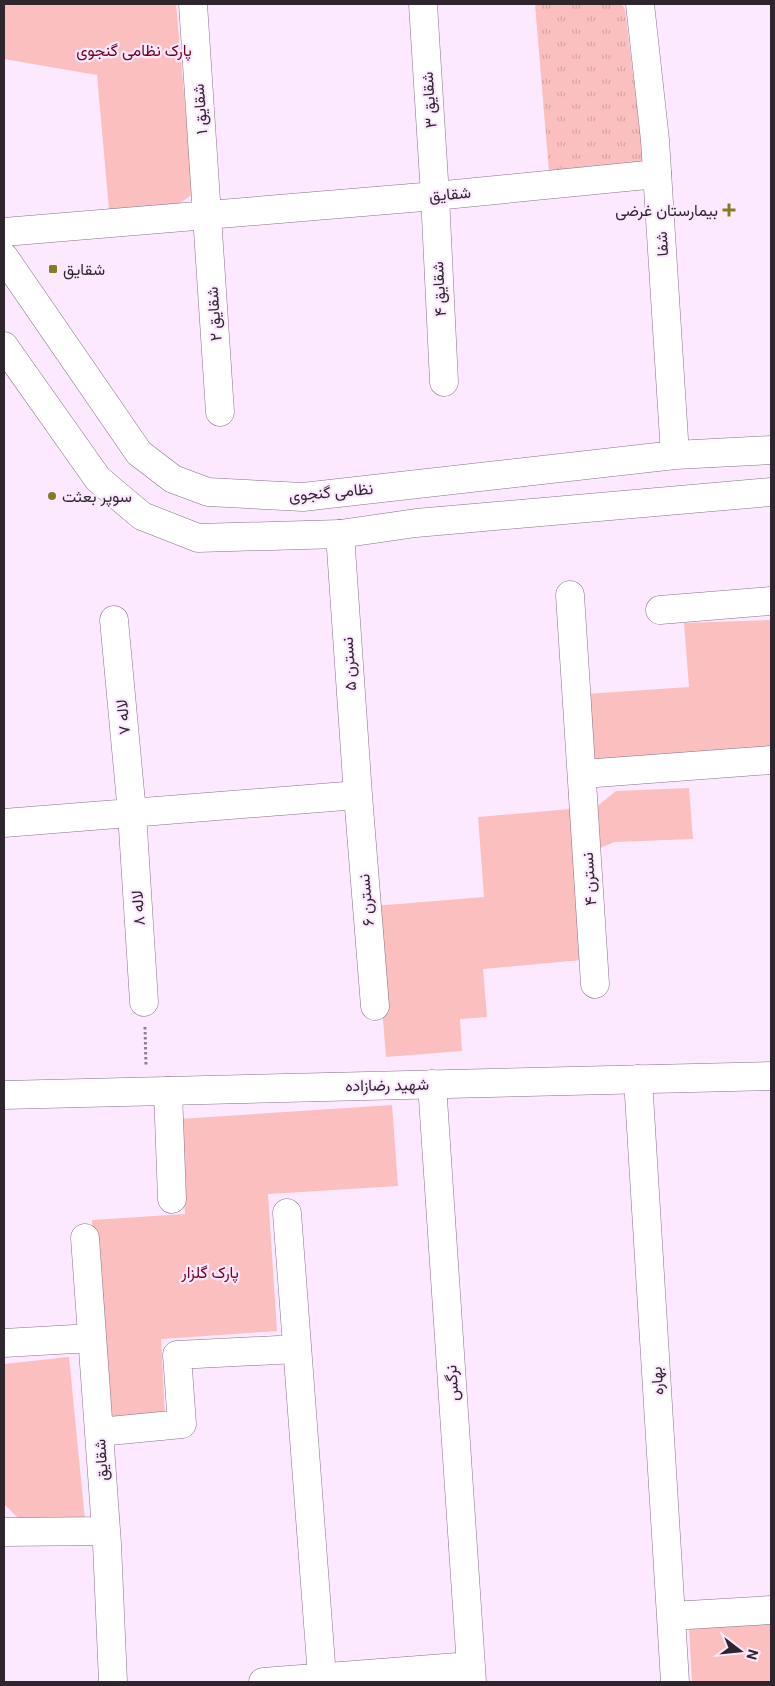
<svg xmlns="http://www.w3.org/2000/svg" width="775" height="1686" font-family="Roboto,Vazirmatn,sans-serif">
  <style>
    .grass { fill: url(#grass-tufts) }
    .green { fill: #fbbfbf }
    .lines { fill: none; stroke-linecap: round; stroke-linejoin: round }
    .minor-casing { stroke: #867088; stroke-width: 29 }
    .tertiary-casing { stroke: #867088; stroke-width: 29 }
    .path { stroke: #8d7f8e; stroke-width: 3; stroke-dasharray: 2.5 2.5; stroke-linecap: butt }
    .minor { stroke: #fff; stroke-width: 28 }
    .tertiary { stroke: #fff; stroke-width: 28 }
    .poi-dot { fill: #877b21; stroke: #fde9ff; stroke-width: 2 }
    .labels { text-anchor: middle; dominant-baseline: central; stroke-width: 4.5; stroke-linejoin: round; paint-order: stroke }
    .park-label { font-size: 16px; fill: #72001b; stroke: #fde9ff }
    .street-label { font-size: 16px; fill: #2e252f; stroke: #fde9ff }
    .poi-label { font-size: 16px; fill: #2e252f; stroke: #fde9ff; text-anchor: start }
  </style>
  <defs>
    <pattern id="grass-tufts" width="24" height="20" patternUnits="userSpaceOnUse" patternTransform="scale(1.25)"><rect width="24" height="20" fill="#fbbfbf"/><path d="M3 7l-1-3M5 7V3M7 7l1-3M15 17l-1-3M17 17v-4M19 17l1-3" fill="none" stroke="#d7a4a4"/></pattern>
  </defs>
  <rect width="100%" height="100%" fill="#fde9ff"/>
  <path class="grass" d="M 535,4 L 622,4 L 625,9 L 644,165 L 549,172 Z"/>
  <path class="green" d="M 4,4 L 176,4 L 193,194 L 177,205 L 109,210 L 97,75 L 4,59 Z
    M 771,620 L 771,753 L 591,766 L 586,694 L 689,687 L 684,623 Z
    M 689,788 L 693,839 L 614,842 L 598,849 L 595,808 L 616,791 Z
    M 570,809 L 582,960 L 483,969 L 487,1017 L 460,1019 L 462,1051 L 386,1057 L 374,906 L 484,897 L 478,817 Z
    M 392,1105 L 398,1186 L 268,1194 L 277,1331 L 161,1339 L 165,1416 L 105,1420 L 92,1220 L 185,1214 L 179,1119 Z
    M 69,1357 L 85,1520 L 24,1524 L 4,1504 L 4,1364 Z
    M 771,1623 L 771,1682 L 692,1682 L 689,1628 Z"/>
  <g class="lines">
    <g class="minor-casing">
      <path id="minor" d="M 193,4 L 220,412
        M 423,4 L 435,196 L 444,382
        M 4,232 L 435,196 L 657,174
        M 340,534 L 358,795 L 375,1006
        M 570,595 L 595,984
        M 660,610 L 771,601
        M 114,620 L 132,813 L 144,1002
        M 583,774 L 771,760
        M 4,823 L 358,795
        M 638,1079 L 675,1682
        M 432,1084 L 472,1682
        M 168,1091 L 172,1199
        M 287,1213 L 322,1677
        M 85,1238 L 107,1544 L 113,1682
        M 4,1343 L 92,1338
        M 99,1432 L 182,1424 L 177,1355 L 297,1349
        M 4,1532 L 106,1531
        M 671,1616 L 771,1610
        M 263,1682 L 471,1666"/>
    </g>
    <g class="tertiary-casing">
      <path id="tertiary" d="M 640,4 L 655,140 L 675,455
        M 4,257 L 139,453 L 173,479 L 208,492 L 303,497 L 675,455 L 771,450
        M 4,346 L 98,479 L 142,516 L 198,538 L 340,534 L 416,523 L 771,492
        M 4,1095 L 771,1076"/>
    </g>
    <path class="path" d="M 145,1027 L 146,1066"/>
    <use href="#minor" class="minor"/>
    <use href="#tertiary" class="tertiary"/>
  </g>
  <g class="poi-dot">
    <path d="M726.5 202.5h5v5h5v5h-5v5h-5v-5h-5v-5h5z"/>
    <rect x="48" y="264" width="10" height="10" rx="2.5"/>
    <circle cx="52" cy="496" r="5"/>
  </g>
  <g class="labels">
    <g class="park-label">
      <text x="134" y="50">پارک نظامی گنجوی</text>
      <text x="210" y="1272">پارک گلزار</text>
    </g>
    <g class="street-label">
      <text transform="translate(429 100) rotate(-94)">شقایق ۳</text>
      <text transform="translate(200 109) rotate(-94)">شقایق ۱</text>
      <text transform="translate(450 194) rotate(-5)">شقایق</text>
      <text transform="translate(662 244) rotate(-94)">شفا</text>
      <text transform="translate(439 289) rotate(-93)">شقایق ۴</text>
      <text transform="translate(214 314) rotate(-94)">شقایق ۲</text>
      <text transform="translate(331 492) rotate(-5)">نظامی گنجوی</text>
      <text transform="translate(349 664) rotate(-94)">نسترن ۵</text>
      <text transform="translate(123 717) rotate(-95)">لاله ۷</text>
      <text transform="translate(589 879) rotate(-94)">نسترن ۴</text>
      <text transform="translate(366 900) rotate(-95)">نسترن ۶</text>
      <text transform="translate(138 908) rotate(-94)">لاله ۸</text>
      <text transform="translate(387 1085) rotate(-1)">شهید رضازاده</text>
      <text transform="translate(657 1381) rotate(-94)">بهاره</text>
      <text transform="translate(452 1383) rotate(-94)">نرگس</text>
      <text transform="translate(101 1460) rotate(-94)">شقایق</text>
    </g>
    <g class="poi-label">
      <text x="718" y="210" text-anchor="end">بیمارستان غرضی</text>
      <text x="63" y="269">شقایق</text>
      <text x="62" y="496">سوپر بعثت</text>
    </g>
  </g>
  <rect width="775" height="1686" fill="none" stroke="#2e252f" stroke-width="10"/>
  <g transform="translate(740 1651) rotate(106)" stroke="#fde9ff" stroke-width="4" paint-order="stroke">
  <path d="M0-4L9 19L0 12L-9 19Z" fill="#2e252f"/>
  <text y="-8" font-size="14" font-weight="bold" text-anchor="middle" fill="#2e252f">N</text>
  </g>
</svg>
